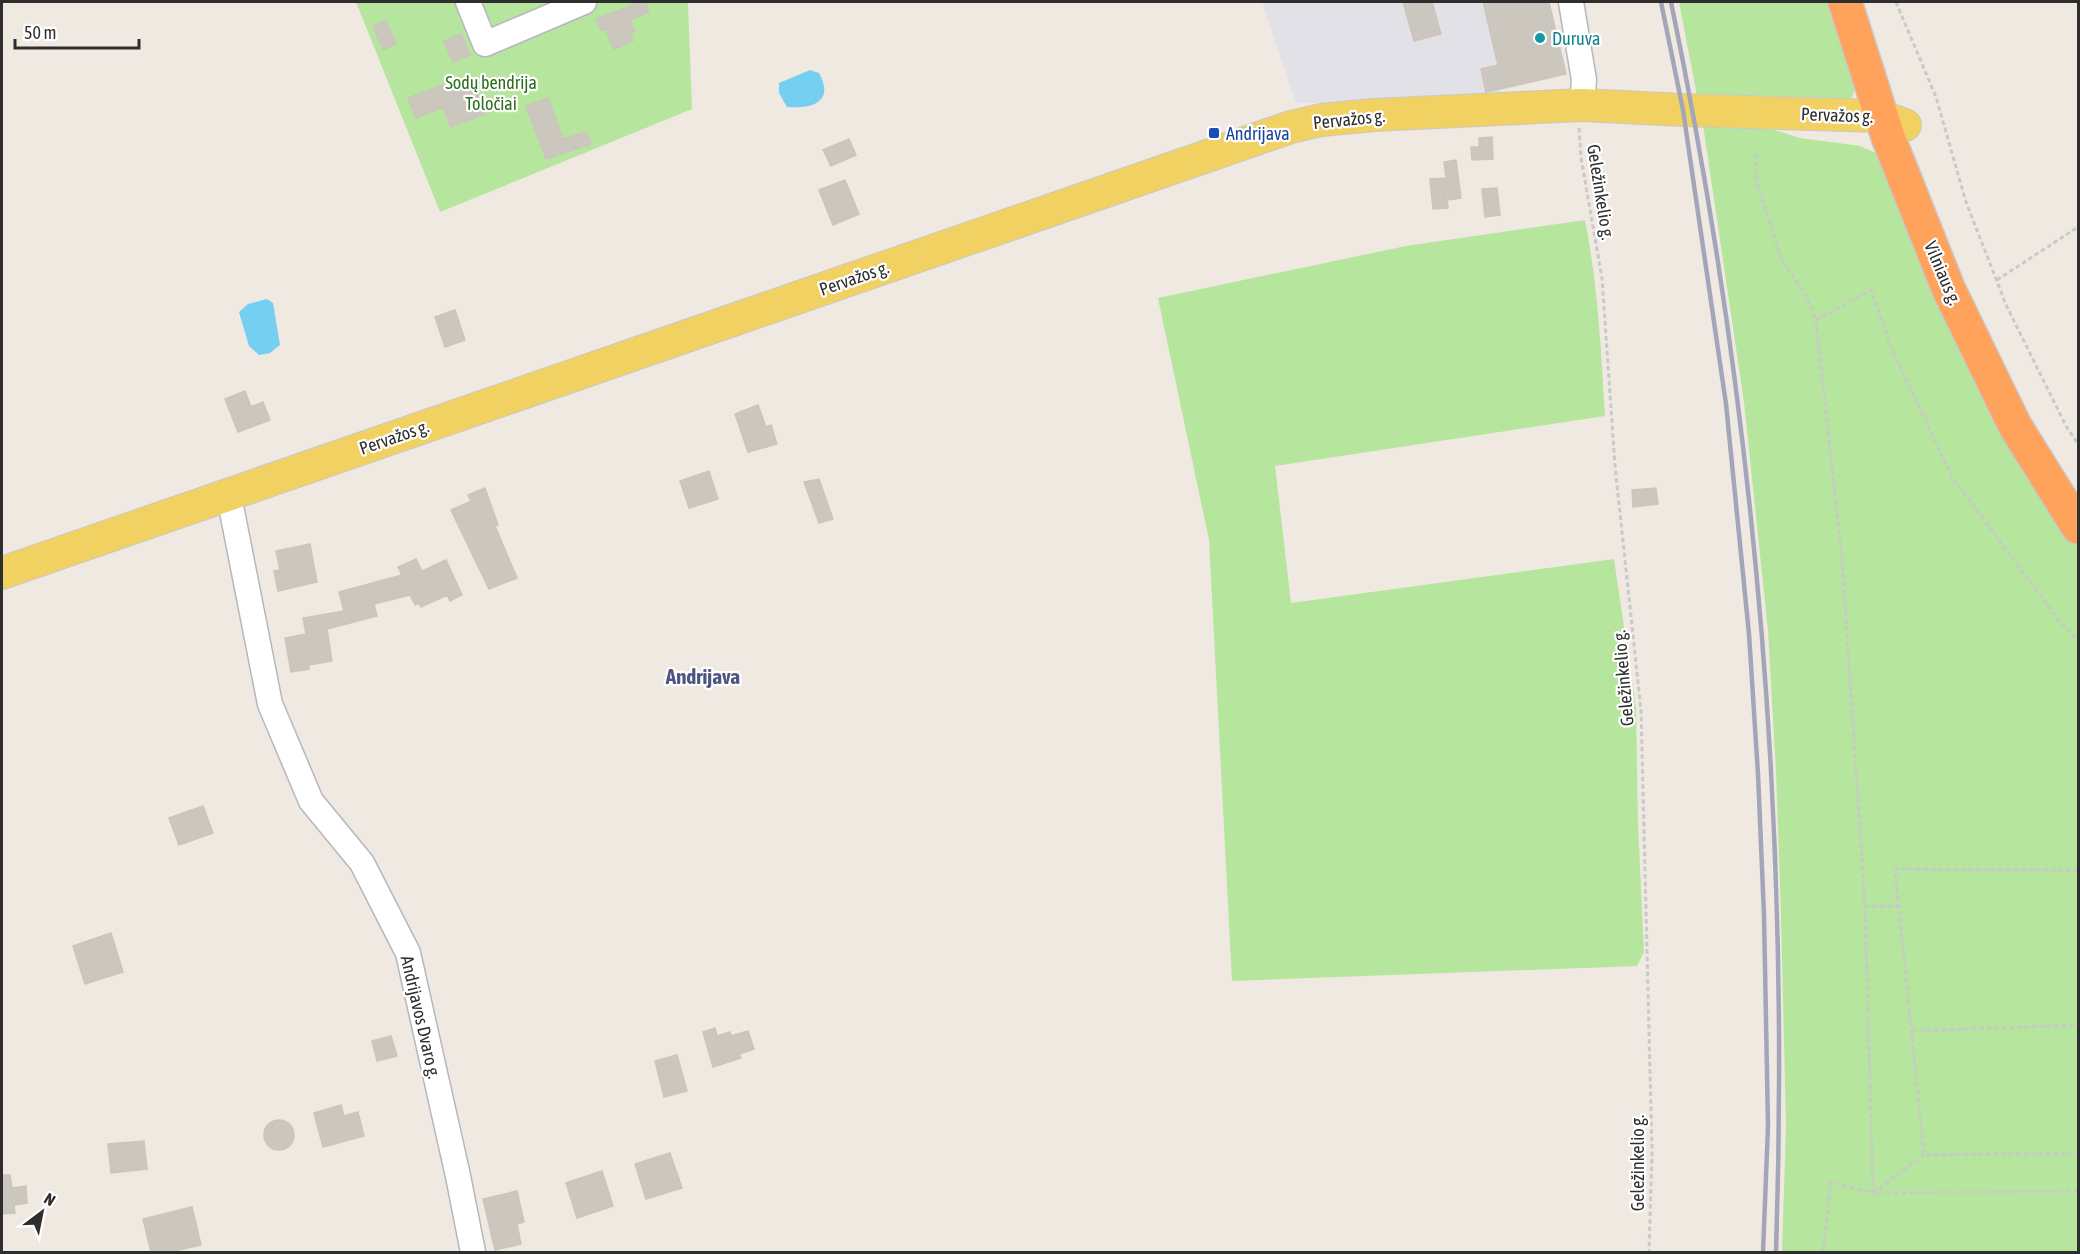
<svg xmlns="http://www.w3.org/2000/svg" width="2080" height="1254" font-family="'Asap Condensed',sans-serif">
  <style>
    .industrial { fill: #e3e1e8 }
    .green { fill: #b6e59e }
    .water { fill: #75cff0 }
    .building { fill: #cbc7bf; stroke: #cbc5ba; stroke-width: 1.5 }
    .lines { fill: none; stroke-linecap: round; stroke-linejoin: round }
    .minor-casing { stroke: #b4b7c1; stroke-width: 27 }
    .major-casing { stroke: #c9c9c9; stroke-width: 34 }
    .highway-casing { stroke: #c9c9c9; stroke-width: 36 }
    .path { stroke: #c9c9c9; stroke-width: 3; stroke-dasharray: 4.5 3; stroke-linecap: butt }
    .minor { stroke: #fff; stroke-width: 24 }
    .major { stroke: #f2d163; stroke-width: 32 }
    .highway { stroke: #ffa35c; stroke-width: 33 }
    .rail { stroke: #a3a6b8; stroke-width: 4.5 }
    .culture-dot { fill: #0f9aa8; stroke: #fff; stroke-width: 2 }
    .transit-dot { fill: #1a4fb4; stroke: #fff; stroke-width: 2 }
    .labels { text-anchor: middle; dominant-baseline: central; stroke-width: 4.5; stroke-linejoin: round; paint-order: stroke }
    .culture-label { font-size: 18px; fill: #0d838f; stroke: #fff; text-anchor: start }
    .park-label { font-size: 18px; fill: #2c6e1b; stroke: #fff }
    .street-label { font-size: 18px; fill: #2e2e2e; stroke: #fff }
    .transit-label { font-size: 18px; fill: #164399; stroke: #fff; text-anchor: start }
    .quarter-label { font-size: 21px; font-weight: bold; fill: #4d5680; stroke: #fff }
  </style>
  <rect width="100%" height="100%" fill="#efe9e1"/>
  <path class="industrial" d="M 1262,2 L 1549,2 L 1566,74 L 1461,101 L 1296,103 Z"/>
  <path class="green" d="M 356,2 L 688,2 L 692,109 L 440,212 Z
    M 1679,2 L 1838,2 L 1857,84 L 1852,97 L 1845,103 L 1698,101 Z
    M 1702,118 L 1740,119 L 1800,138 L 1860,146 L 1878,154 L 2078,540 L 2078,1252 L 1782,1252 L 1786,1126 L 1781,914 L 1776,771 L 1768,631 L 1744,402 Z
    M 1585,220 C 1598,285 1601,350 1605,416 L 1275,466 L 1291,603 L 1614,559 L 1636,709 L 1638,825 L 1644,952 L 1637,966 L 1232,981 L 1209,540 L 1158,298 L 1406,246 Z"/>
  <path class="water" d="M 810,70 L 819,73 C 835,102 812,109 787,107 L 779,93 L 779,83 Z
    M 267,299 L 273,303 L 280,345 L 270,353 L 259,355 L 249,346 L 239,312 L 248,304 Z"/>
  <path class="building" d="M 641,2 L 645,2 L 649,12 L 630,20 L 635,31 L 630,33 L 633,41 L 614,49 L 605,29 L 601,30 L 596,19 Z
    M 1403,2 L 1432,2 L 1441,34 L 1414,41 Z
    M 1483,2 L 1549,2 L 1566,74 L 1486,92 L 1481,69 L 1498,65 Z
    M 386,21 L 396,44 L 383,50 L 373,26 Z
    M 461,34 L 470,55 L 453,62 L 444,41 Z
    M 470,75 L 485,114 L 451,127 L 443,107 L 416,118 L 408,98 Z
    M 548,98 L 563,139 L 587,132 L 591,144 L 546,159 L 526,106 Z
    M 1492,137 L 1493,159 L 1472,160 L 1471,147 L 1479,147 L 1479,138 Z
    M 849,139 L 856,155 L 831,166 L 823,150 Z
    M 1456,160 L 1461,198 L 1449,200 L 1444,162 Z
    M 1445,178 L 1448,208 L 1433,209 L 1430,179 Z
    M 845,180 L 859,214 L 833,225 L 819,190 Z
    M 1497,188 L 1500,215 L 1485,217 L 1482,189 Z
    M 455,310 L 465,340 L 445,347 L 435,317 Z
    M 245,391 L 251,407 L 263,402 L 270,420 L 238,432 L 225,399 Z
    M 758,405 L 766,427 L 771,425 L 777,444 L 748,452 L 735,414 Z
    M 709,471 L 718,499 L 689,508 L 680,481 Z
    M 819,479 L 833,519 L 819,523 L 804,482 Z
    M 485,488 L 498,525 L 495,526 L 517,578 L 489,589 L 451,510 L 471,501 L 468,495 Z
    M 1656,488 L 1658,504 L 1633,507 L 1632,490 Z
    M 310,544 L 317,582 L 278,591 L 274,571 L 280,570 L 276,551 Z
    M 416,559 L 422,571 L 446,560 L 462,595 L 450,601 L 447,595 L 421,607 L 419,603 L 415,605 L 410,595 L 374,604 L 377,616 L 327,629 L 332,661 L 309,665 L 309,669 L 291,672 L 285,638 L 306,634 L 303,618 L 344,611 L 339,592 L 402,575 L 398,567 Z
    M 203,806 L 213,833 L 179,845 L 169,818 Z
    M 111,933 L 123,972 L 85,984 L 73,946 Z
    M 715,1028 L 717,1036 L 730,1032 L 731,1036 L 748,1031 L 754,1049 L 739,1054 L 741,1058 L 713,1067 L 703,1032 Z
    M 391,1036 L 397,1056 L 377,1061 L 372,1041 Z
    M 677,1055 L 687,1091 L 664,1097 L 655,1061 Z
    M 341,1105 L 344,1116 L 358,1112 L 364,1136 L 323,1147 L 314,1113 Z
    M264 1135a15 15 0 1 1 30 0a15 15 0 1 1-30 0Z
    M 144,1141 L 147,1169 L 111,1173 L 108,1144 Z
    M 670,1153 L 682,1188 L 646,1199 L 635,1164 Z
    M 602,1171 L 613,1206 L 577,1218 L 566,1183 Z
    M 2,1175 L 10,1175 L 12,1188 L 26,1186 L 27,1203 L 14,1205 L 15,1213 L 2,1214 Z
    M 517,1191 L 524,1222 L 517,1224 L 521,1244 L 495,1250 L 483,1199 Z
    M 192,1207 L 201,1245 L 170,1252 L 151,1252 L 143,1219 Z"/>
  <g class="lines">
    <g class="minor-casing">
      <path id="minor" d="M 468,2 L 485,44 L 584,2
        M 1571,2 L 1584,80 L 1582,105
        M 229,496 L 270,704 L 311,801 L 362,863 L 408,953 L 458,1176 L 473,1252"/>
    </g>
    <g class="major-casing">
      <path id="major" d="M 2,573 L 1291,127 L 1321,120 L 1374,115 L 1582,105 L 1683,110 L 1880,116 L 1905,125"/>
    </g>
    <g class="highway-casing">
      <path id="highway" d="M 1845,2 L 1888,137 L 1948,288 L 2015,426 L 2078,527"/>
    </g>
    <path class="path" d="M 1896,2 L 1936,97 L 1966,202 L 2007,307 L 2066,426 L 2078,444
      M 1579,128 L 1581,158 L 1602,278 L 1615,466 L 1641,710 L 1652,1152 L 1649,1252
      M 1755,154 L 1757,183 L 1782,261 L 1804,292 L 1816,320 L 1842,559 L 1865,907 L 1873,1193
      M 1997,280 L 2078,227
      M 1816,320 L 1871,290 L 1890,345 L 1952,477 L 2058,619 L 2078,642
      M 2078,870 L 1895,869 L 1924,1155 L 2078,1153
      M 1865,907 L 1899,906
      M 1912,1031 L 2078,1025
      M 1873,1193 L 1924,1155
      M 1823,1252 L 1831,1182 L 1873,1193 L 2078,1191"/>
    <use href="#minor" class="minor"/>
    <use href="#major" class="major"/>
    <use href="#highway" class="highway"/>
    <path class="rail" d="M 1661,2 L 1683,110 L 1726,404 L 1749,634 L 1758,774 L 1764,915 L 1768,1126 L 1763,1252
      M 1671,2 C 1756,412 1790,834 1776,1252"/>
  </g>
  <circle class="culture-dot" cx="1540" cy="38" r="6"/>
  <rect class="transit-dot" x="1208" y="127" width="12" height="12" rx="3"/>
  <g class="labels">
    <g class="culture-label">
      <text x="1552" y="38">Duruva</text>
    </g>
    <g class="park-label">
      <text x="491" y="82">Sodų bendrija<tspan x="491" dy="21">Toločiai</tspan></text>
    </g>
    <g class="street-label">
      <text transform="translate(1837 115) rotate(2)">Pervažos g.</text>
      <text transform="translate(1349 119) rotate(-6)">Pervažos g.</text>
      <text transform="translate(1601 192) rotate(81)">Geležinkelio g.</text>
      <text transform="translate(1943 273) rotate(67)">Vilniaus g.</text>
      <text transform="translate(854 278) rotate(-19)">Pervažos g.</text>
      <text transform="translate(394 437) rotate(-19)">Pervažos g.</text>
      <text transform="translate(1623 678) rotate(-95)">Geležinkelio g.</text>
      <text transform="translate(421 1017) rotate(77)">Andrijavos Dvaro g.</text>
      <text transform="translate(1637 1163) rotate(-90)">Geležinkelio g.</text>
    </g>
    <g class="transit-label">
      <text x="1226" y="133">Andrijava</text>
    </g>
    <g class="quarter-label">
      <text x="703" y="676">Andrijava</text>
    </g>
  </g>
  <rect width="2080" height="1254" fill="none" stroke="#2e2e2e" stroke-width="6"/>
  <g transform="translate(42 1212) rotate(32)" stroke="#ffffff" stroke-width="4.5" paint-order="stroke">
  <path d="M0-4.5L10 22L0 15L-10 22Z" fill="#2e2e2e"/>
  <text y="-9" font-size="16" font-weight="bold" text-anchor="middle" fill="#2e2e2e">N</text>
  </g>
  <path d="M15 39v9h124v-9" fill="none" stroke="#2e2e2e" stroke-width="3"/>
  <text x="24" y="39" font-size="18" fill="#2e2e2e" stroke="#ffffff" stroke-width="4.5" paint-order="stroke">50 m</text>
</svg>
